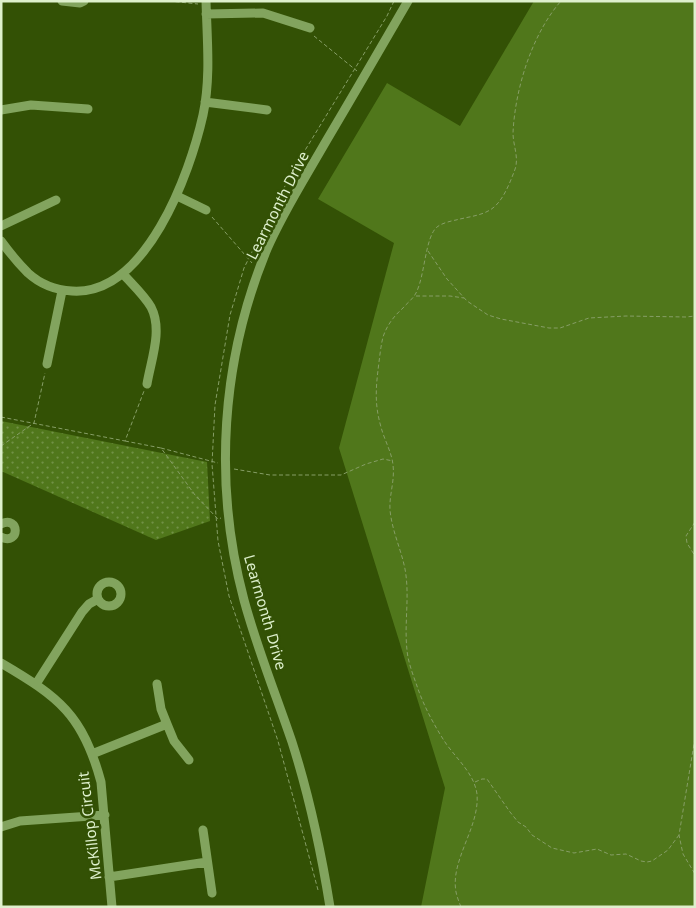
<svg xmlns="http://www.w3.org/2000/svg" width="696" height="908" font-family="'Noto Sans',sans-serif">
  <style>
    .grass { fill: #50771b }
    .park { fill: url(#park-dots) }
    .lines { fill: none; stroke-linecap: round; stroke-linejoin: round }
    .path { stroke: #869e66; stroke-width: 1; stroke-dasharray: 4 2.5; stroke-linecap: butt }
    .minor { stroke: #82a45e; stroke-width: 9 }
    .labels { text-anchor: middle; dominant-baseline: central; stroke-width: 5; stroke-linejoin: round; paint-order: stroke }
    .street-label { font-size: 15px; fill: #def0cd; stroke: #335105 }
  </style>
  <defs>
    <pattern id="park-dots" width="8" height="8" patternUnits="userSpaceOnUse" patternTransform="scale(1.25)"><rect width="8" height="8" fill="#50771b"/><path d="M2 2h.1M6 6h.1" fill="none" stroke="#719146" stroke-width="1.8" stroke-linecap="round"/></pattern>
  </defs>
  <rect width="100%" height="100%" fill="#335105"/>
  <path class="grass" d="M 534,1 L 695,1 L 695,907 L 421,907 L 445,788 L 339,448 L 394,243 L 318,199 L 387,83 L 460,126 Z"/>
  <path class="park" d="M 1,421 L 207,462 L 210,521 L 156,540 L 1,471 Z"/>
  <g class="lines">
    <path class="path" d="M 169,1 L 198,4
      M 314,36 L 357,71
      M 212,217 L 252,263
      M 428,251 L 447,279 L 467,301 L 488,315 L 501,319 L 549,328 L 560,328 L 589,318 L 626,316 L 686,317 L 695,316
      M 416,296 L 450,296 L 464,298
      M 1,417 L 125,441 L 144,391
      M 125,441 L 161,448 L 195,495 L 218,519 L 221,518
      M 1,446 L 34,423 L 45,373
      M 161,448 L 218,463
      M 234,469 L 270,475 L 341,475 L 366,464 L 383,459 L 393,461
      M 695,522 L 686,536 L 687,543 L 695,556
      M 695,738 L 679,835 L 683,854 L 695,874
      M 475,782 L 482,779 L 487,779 L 510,812 L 518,822 L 526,827 L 532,835 L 552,848 L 574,853 L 597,849 L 611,855 L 626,854 L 641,861 L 647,862 L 652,861 L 668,850 L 679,835
      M 318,890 L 278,741 L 229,596 L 218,541 L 212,464 L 215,405 L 230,315 L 244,268 L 293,170 L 387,16 L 394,1
      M 461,907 C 459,902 457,897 456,892 C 450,860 480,827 477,794 C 474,772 454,757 443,739 C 433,723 424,706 418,689 C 414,677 408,663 407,650 C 404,623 410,596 405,569 C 401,549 392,531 390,510 C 389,495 395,481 393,465 C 392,453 384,439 381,427 C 374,403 376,386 379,362 C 380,354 381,345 383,337 C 387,325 394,316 403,308 C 407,303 413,299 416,293 C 425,276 425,237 437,227 C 442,223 451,221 456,220 C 467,217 480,216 490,210 C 502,203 509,185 514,172 C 520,159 513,146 513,133 C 515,89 532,34 561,1"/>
    <path class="minor" d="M 62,1 L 80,3 L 84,1
      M 206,14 L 263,13 L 310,28
      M 205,102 L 267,110
      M 1,110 L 31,105 L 88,109
      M 177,196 L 206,210
      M 1,226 L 56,200
      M 1,241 C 9,252 18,263 28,273 C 40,284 56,290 72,291 C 146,296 190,173 203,115 C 211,78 207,39 206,1
      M 123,274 C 133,285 144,295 151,307 C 163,330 151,360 147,384
      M 47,364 L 62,291
      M 1,524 C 20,515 20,546 1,537
      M97 594a12 12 0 1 1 24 0a12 12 0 1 1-24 0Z
      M 1,663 C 59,697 83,715 101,782 L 112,907
      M 36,684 L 82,612 L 89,604 L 98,599
      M 157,684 L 161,709 L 167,724
      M 92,754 L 167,724 L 174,741 L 189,760
      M 1,827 L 20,821 L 105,815
      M 203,830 L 212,893
      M 109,877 L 207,862
      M 330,907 C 321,851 309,795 292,742 C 276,695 257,648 244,600 C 213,484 221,360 267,249 C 283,212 305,178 325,143 C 353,96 380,49 408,1"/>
  </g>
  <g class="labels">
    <g class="street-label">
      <text transform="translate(277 205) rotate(-63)">Learmonth Drive</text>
      <text transform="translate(266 612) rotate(74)">Learmonth Drive</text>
      <text transform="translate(89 826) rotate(-97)">McKillop Circuit</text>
    </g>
  </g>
  <rect width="696" height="908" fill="none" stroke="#def0cd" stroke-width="5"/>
</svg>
